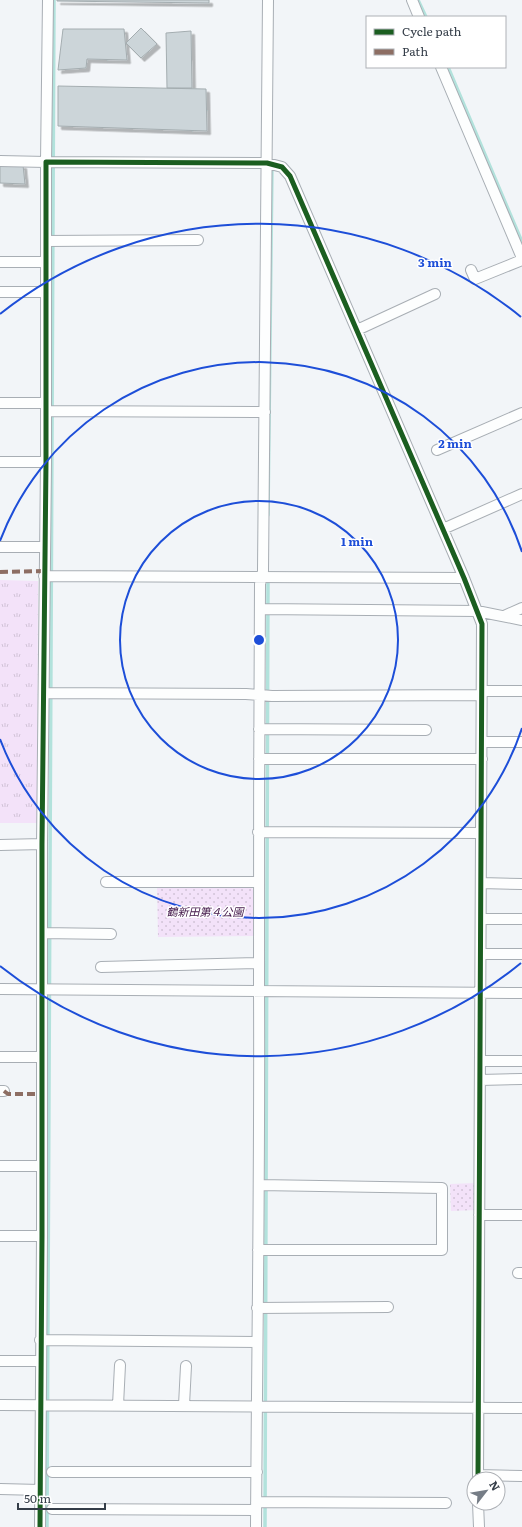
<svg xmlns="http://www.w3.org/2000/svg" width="522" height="1527" font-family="Literata,'Noto Sans JP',serif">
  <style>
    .grass { fill: url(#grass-tufts) }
    .park { fill: url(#park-dots) }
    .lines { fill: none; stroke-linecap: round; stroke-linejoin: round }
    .stream { stroke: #b2e2dc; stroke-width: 3.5 }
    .building { fill: #ccd5d9; stroke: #a4adb0; filter: url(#shadow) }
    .minor-casing { stroke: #a8aeb4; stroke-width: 12 }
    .minor { stroke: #fdfefe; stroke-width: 10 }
    .quiet { stroke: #8d6e63; stroke-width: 4; stroke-dasharray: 8 4; stroke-linecap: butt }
    .cycleway-casing { stroke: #fff; stroke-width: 8 }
    .cycleway { stroke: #1b5e20; stroke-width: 5 }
    .ring { fill: none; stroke: #1d4ed8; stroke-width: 2 }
    .labels { text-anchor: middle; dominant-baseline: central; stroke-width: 3; stroke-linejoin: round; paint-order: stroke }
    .park-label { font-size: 11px; font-style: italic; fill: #421749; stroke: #fff }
    .centre { fill: #1d4ed8; stroke: #fff; stroke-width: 2 }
    .ring-label { font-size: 12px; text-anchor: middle; font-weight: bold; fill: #1d4ed8; stroke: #fff; stroke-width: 3; stroke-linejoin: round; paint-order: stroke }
  </style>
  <defs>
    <pattern id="grass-tufts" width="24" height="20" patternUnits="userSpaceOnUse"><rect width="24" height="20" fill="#f3e2f9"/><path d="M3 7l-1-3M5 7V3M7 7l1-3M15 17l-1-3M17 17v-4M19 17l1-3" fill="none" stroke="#d1c3d7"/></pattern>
    <pattern id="park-dots" width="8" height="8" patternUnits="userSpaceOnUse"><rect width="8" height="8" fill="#f3e2f9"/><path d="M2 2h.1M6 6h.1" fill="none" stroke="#d1c3d7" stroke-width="1.8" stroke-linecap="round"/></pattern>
    <filter id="shadow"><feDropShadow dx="3.5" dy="3.5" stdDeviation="0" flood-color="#0004"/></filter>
  </defs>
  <rect width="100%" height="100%" fill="#f2f5f8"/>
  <path class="grass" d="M 0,580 L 38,581 L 37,823 L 0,823 Z"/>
  <path class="park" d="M 250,885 L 253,890 L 254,936 L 158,937 L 157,886 Z
    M 476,1183 L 477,1210 L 451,1211 L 450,1184 Z"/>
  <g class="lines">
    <path class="stream" d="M 418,0 L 426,17
      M 448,67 L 522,242
      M 268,515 L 272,165
      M 47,1527 L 54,0
      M 265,1527 L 268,579"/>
  </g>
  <path class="building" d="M 57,0 L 209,0 L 209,3 L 57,1 Z
    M 141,28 L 157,44 L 141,58 L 126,43 Z
    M 63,29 L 124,29 L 127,60 L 87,59 L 86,68 L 58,70 Z
    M 191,31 L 192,88 L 167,88 L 166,33 Z
    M 58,86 L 206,89 L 207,131 L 58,126 Z
    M 23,165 L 25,184 L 0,183 L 0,166 Z"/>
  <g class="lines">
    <g class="minor-casing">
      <path id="minor" d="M 412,0 L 419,17
        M 441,67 L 522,258
        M 0,161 L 46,162 L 48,0
        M 46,241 L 198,240
        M 0,262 L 46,262
        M 471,270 L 475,279 L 522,260
        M 0,292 L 46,292
        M 357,330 L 435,294
        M 0,403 L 45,403
        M 46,411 L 265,412
        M 437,450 L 522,413
        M 0,462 L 46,462
        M 443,529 L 522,494
        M 0,547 L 45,547
        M 44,576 L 464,578
        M 260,609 L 477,611 L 522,620
        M 504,616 L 522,608
        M 482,691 L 522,691
        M 44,693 L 246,694 L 272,696 L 482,695
        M 259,729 L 426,730
        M 482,742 L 522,742
        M 259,759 L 482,759
        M 258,832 L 481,833
        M 0,845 L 42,844
        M 106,882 L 258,882
        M 481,883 L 522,884
        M 481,919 L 522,919
        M 42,933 L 111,934
        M 481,954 L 522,954
        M 101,967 L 259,963
        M 0,989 L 522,993
        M 0,1057 L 42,1057
        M 480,1061 L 522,1061
        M 480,1080 L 522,1079
        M 0,1091 L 4,1091
        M 0,1166 L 42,1166
        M 479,1215 L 522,1215
        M 0,1236 L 42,1236
        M 258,1250 L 442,1250 L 442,1188 L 259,1185
        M 518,1273 L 522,1273
        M 257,1308 L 388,1307
        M 40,1340 L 257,1342
        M 0,1361 L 40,1361
        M 0,1405 L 522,1408
        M 118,1405 L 120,1365
        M 184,1405 L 186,1366
        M 52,1472 L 257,1472
        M 478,1475 L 522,1476
        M 0,1489 L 40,1490
        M 256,1502 L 446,1503
        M 478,1503 L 479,1527
        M 52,1509 L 256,1510
        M 40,1527 L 42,1236 L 42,844 L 46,462 L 46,162 L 267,163 L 282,167 L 290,176 L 464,578 L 482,624 L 478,1479
        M 256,1527 C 257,1348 260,1170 259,991 C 259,855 259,720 260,584 L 263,571 L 268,0"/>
    </g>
    <use href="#minor" class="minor"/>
    <path class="quiet" d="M 0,572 L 45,571
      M 4,1091 L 8,1094 L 42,1094"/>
    <g class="cycleway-casing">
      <path id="cycleway" d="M 40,1527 L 42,1236 L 42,844 L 46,462 L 46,162 L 267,163 L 282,167 L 290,176 L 464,578 L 482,624 L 478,1479"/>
    </g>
    <use href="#cycleway" class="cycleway"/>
  </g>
  <g class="ring">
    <circle cx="259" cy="640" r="139"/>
    <path d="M522 728A277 277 0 0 1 0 739M0 541A277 277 0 0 1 522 552"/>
    <path d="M521 963A416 416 0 0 1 0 966M0 314A416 416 0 0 1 521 317"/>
  </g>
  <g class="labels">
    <g class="park-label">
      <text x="205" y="911">鶴新田第４公園</text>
    </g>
  </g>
  <circle cx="259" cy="640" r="6" class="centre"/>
  <g class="ring-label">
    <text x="435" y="267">3 min</text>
    <text x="455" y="448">2 min</text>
    <text x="357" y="546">1 min</text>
  </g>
  <rect x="366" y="16" width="140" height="52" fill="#ffffff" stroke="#aeb1b6"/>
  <rect x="374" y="29" width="20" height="6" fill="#1b5e20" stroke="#aeb1b6"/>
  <text x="402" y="36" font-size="12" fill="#343d48">Cycle path</text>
  <rect x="374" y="49" width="20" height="6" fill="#8d6e63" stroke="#aeb1b6"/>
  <text x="402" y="56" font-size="12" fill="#343d48">Path</text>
  <g transform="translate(486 1491) rotate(59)"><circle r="19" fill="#ffffff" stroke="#aeb1b6"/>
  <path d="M0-3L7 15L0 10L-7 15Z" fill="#767d86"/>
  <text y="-6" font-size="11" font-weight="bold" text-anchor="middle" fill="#343d48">N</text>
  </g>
  <path d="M18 1503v6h87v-6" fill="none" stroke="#343d48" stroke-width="2"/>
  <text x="24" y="1503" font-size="12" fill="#343d48" stroke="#ffffff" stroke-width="3" paint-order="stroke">50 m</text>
</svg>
